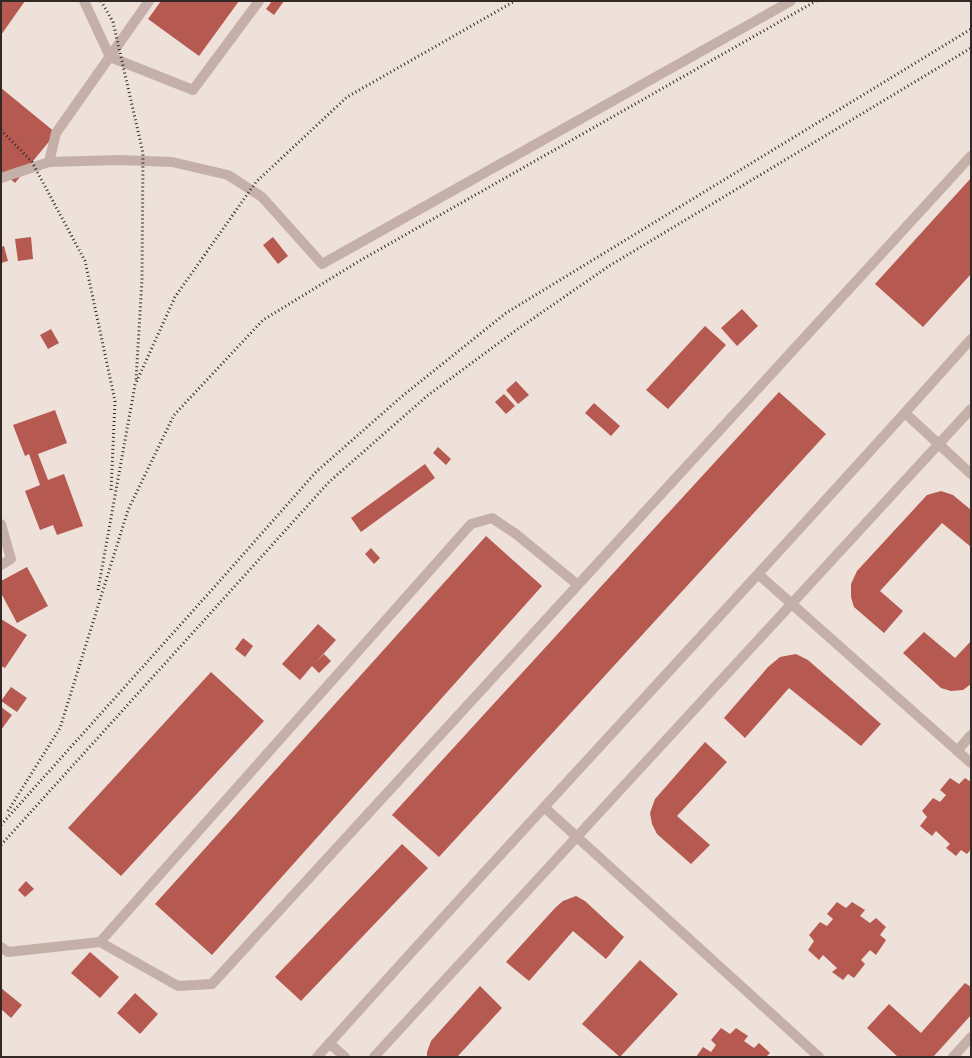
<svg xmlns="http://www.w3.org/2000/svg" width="972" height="1058" font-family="'Archivo Narrow',sans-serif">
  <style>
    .building { fill: #b65950 }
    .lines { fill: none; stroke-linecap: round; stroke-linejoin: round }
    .minor { stroke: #c4b0a8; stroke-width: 10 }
    .rail { stroke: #322927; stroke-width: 3; stroke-dasharray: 1 3; stroke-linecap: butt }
  </style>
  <rect width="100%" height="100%" fill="#ede1da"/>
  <path class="building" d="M 1,1 L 25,1 L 1,35 Z
    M 161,1 L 239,1 L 199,56 L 148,19 Z
    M 272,1 L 284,1 L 274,15 L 266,9 Z
    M 1,88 L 56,133 L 15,183 L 1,171 Z
    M 971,178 L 971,274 L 923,327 L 875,284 Z
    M 31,237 L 33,259 L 18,261 L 15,239 Z
    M 273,237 L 288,256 L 278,264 L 263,245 Z
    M 4,246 L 8,261 L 1,263 L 1,247 Z
    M 742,309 L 758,326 L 737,346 L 721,328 Z
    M 705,326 L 726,345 L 668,409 L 646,390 Z
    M 51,329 L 59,343 L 48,349 L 40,335 Z
    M 516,381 L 529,395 L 518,404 L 506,390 Z
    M 779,392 L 826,434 L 439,857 L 392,815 Z
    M 504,394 L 515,406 L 506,414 L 495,402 Z
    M 594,403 L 620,426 L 611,436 L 585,413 Z
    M 55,410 L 67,443 L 38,454 L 48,480 L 64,474 L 83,526 L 57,535 L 53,525 L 40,530 L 25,491 L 40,485 L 29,454 L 25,456 L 13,425 Z
    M 438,447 L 451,459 L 446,465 L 433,453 Z
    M 425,464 L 435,478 L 361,532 L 351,518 Z
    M 941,491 L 953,495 L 971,510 L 971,547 L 942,523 L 880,591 L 903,611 L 884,633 L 854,607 L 851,597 L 851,584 L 857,571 L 927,495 Z
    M 486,536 L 542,586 L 212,955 L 155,904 Z
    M 371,548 L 380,558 L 374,564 L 365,554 Z
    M 27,567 L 48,606 L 17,623 L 1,593 L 1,581 Z
    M 1,619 L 27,635 L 5,668 L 1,666 Z
    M 318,624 L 336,640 L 316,662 L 324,654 L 331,661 L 319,673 L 312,666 L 300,680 L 282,664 Z
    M 924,632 L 955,658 L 971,641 L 971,684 L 963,690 L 951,691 L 941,688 L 903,653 Z
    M 243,638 L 253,646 L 245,657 L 235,649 Z
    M 796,654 L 808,660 L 881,724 L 861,746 L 789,688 L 745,738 L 724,718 L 768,667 L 780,657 Z
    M 211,672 L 264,721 L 121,876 L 68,828 Z
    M 11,687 L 27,698 L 17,712 L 1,701 Z
    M 1,707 L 12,715 L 1,730 Z
    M 705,742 L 727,762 L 677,816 L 710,845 L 691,864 L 657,834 L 652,824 L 650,813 L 655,799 Z
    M 950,778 L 959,784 L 965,778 L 971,782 L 971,849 L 967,854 L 961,850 L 956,856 L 946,848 L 950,844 L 936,831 L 932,836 L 920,826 L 927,817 L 922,811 L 933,798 L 940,802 L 946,795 L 940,790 Z
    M 402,844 L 428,868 L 301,1001 L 275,977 Z
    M 26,881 L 34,889 L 25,897 L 18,890 Z
    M 576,896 L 585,901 L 624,937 L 606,959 L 573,931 L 529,981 L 506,962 L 555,908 L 563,901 Z
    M 837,902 L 846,908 L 852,902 L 865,910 L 860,916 L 870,923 L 876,918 L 886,927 L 880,935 L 886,940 L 876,955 L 870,950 L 861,960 L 865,964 L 854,978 L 848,974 L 843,980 L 832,972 L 837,968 L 823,955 L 819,960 L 808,950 L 814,941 L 809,935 L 820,922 L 827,926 L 833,919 L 827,914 Z
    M 90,952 L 119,977 L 100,998 L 71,973 Z
    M 640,960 L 678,994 L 620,1057 L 582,1024 Z
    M 965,983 L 971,987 L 971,1015 L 934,1056 L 931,1057 L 898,1057 L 867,1028 L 889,1004 L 921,1033 Z
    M 480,986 L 502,1008 L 458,1056 L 459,1057 L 427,1057 L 427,1052 L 431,1041 Z
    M 1,988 L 22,1005 L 11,1018 L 1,1009 Z
    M 135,993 L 158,1014 L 140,1034 L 117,1013 Z
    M 721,1028 L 730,1034 L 736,1028 L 748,1036 L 744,1041 L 754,1048 L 759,1043 L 770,1053 L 766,1057 L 696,1057 L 703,1047 L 711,1052 L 716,1045 L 711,1040 Z"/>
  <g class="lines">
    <path class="minor" d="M 84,1 L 110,57 L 193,90 L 259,1
      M 49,162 L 56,133 L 149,1
      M 1,178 L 49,162 L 119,160 L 172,162 L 228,175 L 262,197 L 322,264 L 791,1
      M 905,413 L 971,474
      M 1,524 L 11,559 L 1,565
      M 758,574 L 971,763
      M 957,751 L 971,735
      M 544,807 L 819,1057
      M 100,942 L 471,524 L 492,518 L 516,534 L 578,585
      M 1,947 L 8,952 L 100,942 L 178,986 L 212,984 L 971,156
      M 329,1043 L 345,1057
      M 317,1057 C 533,816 755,581 971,339
      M 374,1057 L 971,409
      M 953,1057 L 971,1037"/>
    <path class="rail" d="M 101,1 L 113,22 L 143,153 L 142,280 L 136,380
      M 1,130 L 32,162 L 85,261 L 115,401 L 111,491
      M 98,590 L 135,385 L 175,297 L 256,182 L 347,97 L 515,1
      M 8,811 L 60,728 L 128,510 L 174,415 L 263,320 L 361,260 L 816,1
      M 1,825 L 226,574 L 316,472 L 400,398 L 506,313 L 971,29
      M 1,845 L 329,482 L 427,396 L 515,331 L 609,266 L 971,48"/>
  </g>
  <rect width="972" height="1058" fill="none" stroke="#322927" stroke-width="4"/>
</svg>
